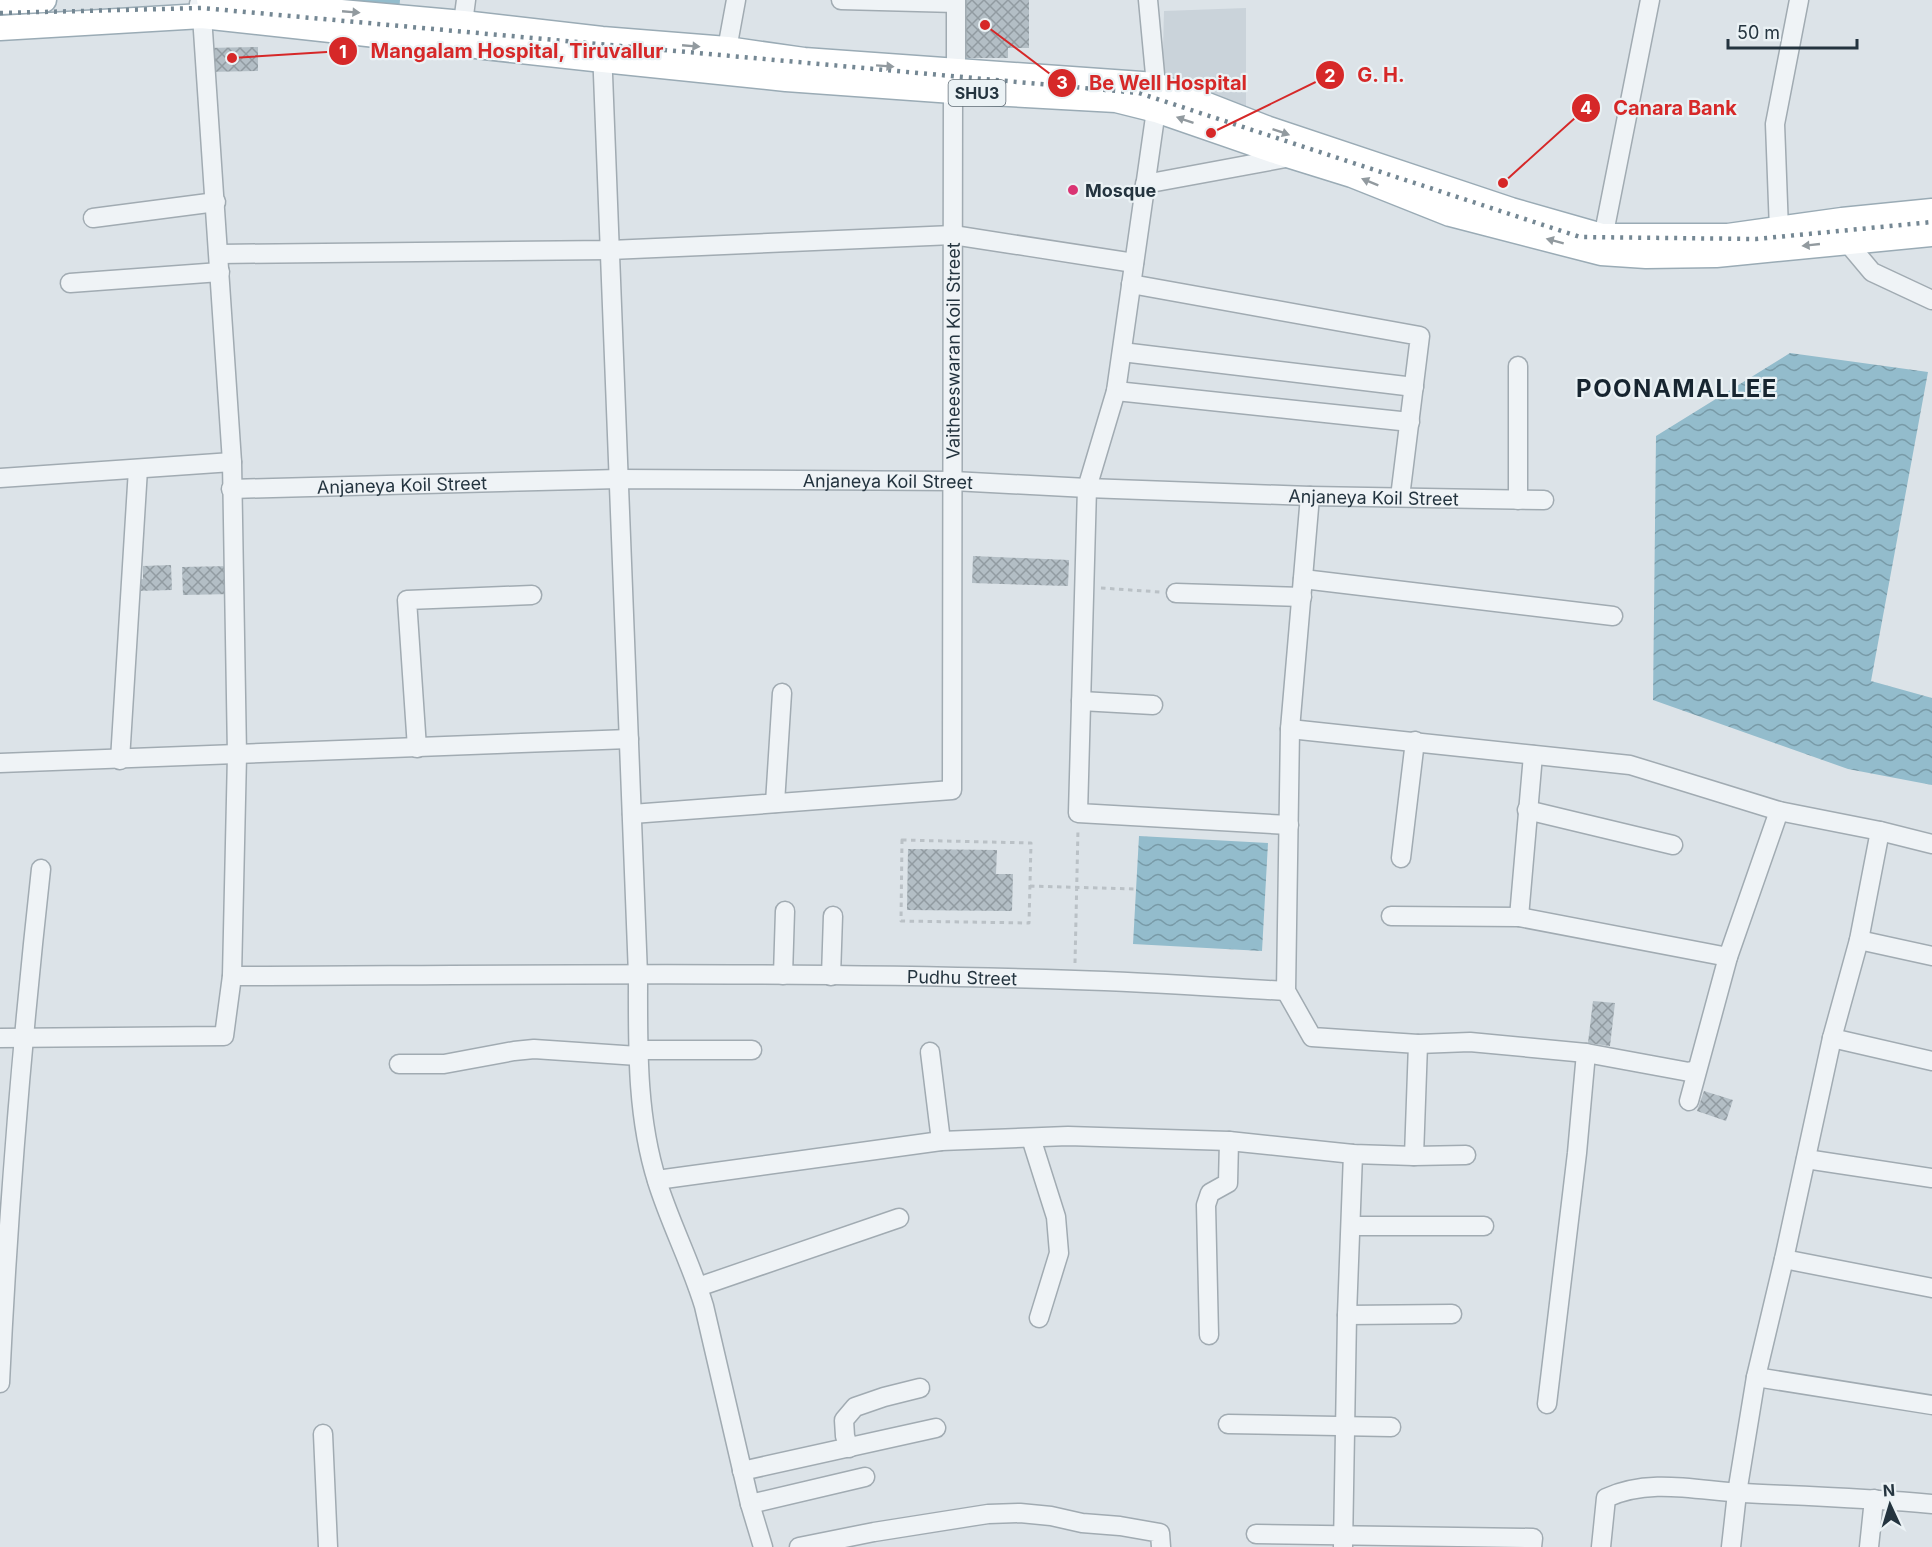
<svg xmlns="http://www.w3.org/2000/svg" width="1932" height="1547" font-family="Inter,sans-serif">
  <style>
    .built { fill: #cad3da }
    .water { fill: url(#water-waves) }
    .building { fill: url(#building-cross-hatch) }
    .lines { fill: none; stroke-linecap: round; stroke-linejoin: round }
    .minor-casing { stroke: #a1abb2; stroke-width: 21 }
    .major-casing { stroke: #9aabb5; stroke-width: 27 }
    .path { stroke: #bac1c6; stroke-width: 3; stroke-dasharray: 4.5 4.5; stroke-linecap: butt }
    .minor { stroke: #eff3f6; stroke-width: 18 }
    .major { stroke: #fff; stroke-width: 24 }
    .rail { stroke: #748793; stroke-width: 4.5; stroke-dasharray: 3 6; stroke-linecap: butt }
    .oneway { fill: #929a9f }
    .poi-dot { fill: #da3473; stroke: #ebf2f5; stroke-width: 2 }
    .labels { text-anchor: middle; dominant-baseline: central; stroke-width: 4.5; stroke-linejoin: round; paint-order: stroke }
    .shield { fill: #ebf2f5; stroke: #606d76; stroke-width: 1.5 }
    .shield-label { font-size: 16px; font-weight: bold; fill: #24343f }
    .poi-label { font-size: 18px; font-weight: bold; fill: #24343f; stroke: #ebf2f5; text-anchor: start }
    .street-label { font-size: 18px; fill: #24343f; stroke: #ebf2f5 }
    .district-label { font-size: 24px; font-weight: bold; letter-spacing: 1.5px; fill: #172530; stroke: #ebf2f5 }
    .leader { fill: none; stroke: #d62828; stroke-width: 2 }
    .callout-dot { fill: #d62828; stroke: #ebf2f5; stroke-width: 2 }
    .mark-label { font-size: 18px; text-anchor: middle; font-weight: bold; fill: #fff }
    .callout-label { font-size: 20px; text-anchor: middle; font-weight: bold; fill: #d62828; stroke: #ebf2f5; stroke-width: 4.5; stroke-linejoin: round; paint-order: stroke }
  </style>
  <defs>
    <pattern id="water-waves" width="16" height="10" patternUnits="userSpaceOnUse" patternTransform="scale(1.5)"><rect width="16" height="10" fill="#93bccc"/><path d="M0 5q4-4 8 0t8 0" fill="none" stroke="#789aa7"/></pattern>
    <pattern id="building-cross-hatch" width="8" height="8" patternUnits="userSpaceOnUse" patternTransform="scale(1.5)"><rect width="8" height="8" fill="#b3bec5"/><path d="M0 0l8 8M0 8l8-8" fill="none" stroke="#919ba1"/></pattern>
  </defs>
  <rect width="100%" height="100%" fill="#dce3e8"/>
  <path class="built" d="M 1246,8 L 1246,122 L 1162,88 L 1164,11 Z"/>
  <path class="water" d="M 299,0 L 400,0 L 399,12 Z
    M 1790,353 L 1928,372 L 1871,681 L 1932,698 L 1932,785 L 1848,769 L 1653,700 L 1656,436 Z
    M 1139,836 L 1268,843 L 1262,951 L 1133,944 Z"/>
  <path class="building" d="M 962,0 L 1029,0 L 1029,48 L 1008,48 L 1008,58 L 961,58 Z
    M 258,47 L 258,71 L 207,72 L 206,48 Z
    M 973,556 L 1069,560 L 1068,586 L 972,583 Z
    M 171,565 L 172,590 L 137,591 L 136,580 L 143,579 L 143,566 Z
    M 232,566 L 233,594 L 183,595 L 182,567 Z
    M 908,849 L 997,850 L 996,874 L 1013,874 L 1012,911 L 907,910 Z
    M 1593,1001 L 1615,1003 L 1610,1046 L 1588,1043 Z
    M 1704,1091 L 1733,1100 L 1726,1121 L 1697,1111 Z"/>
  <g class="lines">
    <g class="minor-casing">
      <g id="minor">
        <path d="M 841,0 L 956,3"/>
        <path d="M 1148,0 L 1156,85 L 1156,110 L 1116,391 L 1087,488 L 1078,813 L 1289,825"/>
        <path d="M 463,23 L 466,0"/>
        <path d="M 602,49 L 638,975 C 638,1043 636,1114 657,1181 C 670,1223 691,1263 704,1306 L 750,1504 L 763,1547"/>
        <path d="M 727,49 L 736,0"/>
        <path d="M 1145,184 L 1291,157"/>
        <path d="M 93,218 L 216,202"/>
        <path d="M 1779,230 L 1775,124 L 1799,0"/>
        <path d="M 1844,233 L 1846,241 L 1872,272 L 1932,300"/>
        <path d="M 1601,248 L 1650,0"/>
        <path d="M 219,254 L 610,250 L 953,235 L 1134,263"/>
        <path d="M 70,283 L 220,272"/>
        <path d="M 1131,284 L 1420,336 L 1400,497"/>
        <path d="M 1122,352 L 1414,387"/>
        <path d="M 1116,391 L 1410,422"/>
        <path d="M 0,478 L 232,462"/>
        <path id="s1" d="M 231,489 L 619,479 L 953,481 L 1087,488 L 1310,496 L 1544,500"/>
        <path d="M 1310,496 L 1290,729 L 1286,991 L 1312,1037 L 1418,1044 L 1470,1042 L 1586,1053 L 1689,1072 L 1696,1070"/>
        <path d="M 1518,500 L 1518,366"/>
        <path d="M 1303,579 L 1613,616"/>
        <path d="M 1176,593 L 1302,597"/>
        <path d="M 1081,701 L 1153,705"/>
        <path d="M 1290,729 L 1630,765 L 1779,811 L 1880,831 L 1932,844"/>
        <path d="M 417,748 L 407,600 L 532,595"/>
        <path d="M 120,760 L 138,469"/>
        <path d="M 0,763 L 629,739"/>
        <path d="M 775,803 L 782,693"/>
        <path d="M 1527,810 L 1673,845"/>
        <path id="s2" d="M 632,814 L 952,790 L 953,91 L 956,71 L 956,0"/>
        <path d="M 1401,858 L 1415,741"/>
        <path d="M 1391,916 L 1519,917 L 1728,957"/>
        <path d="M 1519,917 L 1533,755"/>
        <path d="M 1859,940 L 1932,956"/>
        <path d="M 783,975 L 785,911"/>
        <path id="s3" d="M 232,976 C 513,975 794,971 1075,980 C 1145,982 1216,987 1286,991"/>
        <path d="M 831,976 L 833,916"/>
        <path d="M 0,1038 L 224,1036 L 232,976 L 237,755 L 232,462 L 202,16 L 199,4"/>
        <path d="M 1832,1038 L 1932,1061"/>
        <path d="M 638,1050 L 752,1050"/>
        <path d="M 930,1052 L 941,1141"/>
        <path d="M 399,1064 L 444,1064 L 514,1051 L 534,1049 L 638,1056"/>
        <path d="M 1689,1101 L 1728,957 L 1779,811"/>
        <path d="M 1031,1138 L 1056,1217 L 1059,1253 L 1039,1318"/>
        <path d="M 1414,1156 L 1418,1044"/>
        <path d="M 1806,1159 L 1932,1178"/>
        <path d="M 657,1180 L 941,1141 L 1068,1136 L 1229,1141 L 1353,1154 L 1414,1156 L 1466,1155"/>
        <path d="M 1351,1226 L 1484,1226"/>
        <path d="M 1784,1259 L 1932,1288"/>
        <path d="M 698,1287 L 899,1218"/>
        <path d="M 1347,1315 L 1452,1314"/>
        <path d="M 1209,1335 L 1206,1205 L 1210,1193 L 1228,1183 L 1229,1141"/>
        <path d="M 1756,1377 L 1932,1405"/>
        <path d="M 0,1383 C 8,1211 22,1040 41,869"/>
        <path d="M 1547,1404 L 1577,1153 L 1586,1053"/>
        <path d="M 1228,1424 L 1391,1427"/>
        <path d="M 323,1434 L 328,1547"/>
        <path d="M 849,1448 L 845,1436 L 844,1420 L 855,1407 L 884,1397 L 920,1388"/>
        <path d="M 742,1471 L 936,1428"/>
        <path d="M 750,1504 L 865,1477"/>
        <path d="M 1256,1534 L 1533,1538 L 1532,1547"/>
        <path d="M 799,1547 L 874,1532 L 988,1514 L 1020,1513 L 1051,1516 L 1082,1523 L 1120,1526 L 1160,1533 L 1161,1547"/>
        <path d="M 1343,1547 L 1347,1315 L 1353,1154"/>
        <path d="M 1601,1547 L 1606,1498 C 1649,1478 1695,1490 1741,1493 C 1804,1496 1868,1498 1932,1504"/>
        <path d="M 1731,1547 L 1737,1493 L 1756,1377 L 1784,1259 L 1832,1038 L 1859,940 L 1880,831"/>
        <path d="M 1869,1547 L 1874,1499"/>
      </g>
    </g>
    <g class="major-casing">
      <path id="major" d="M 209,0 L 463,23 L 602,39 L 727,49 L 804,60 L 1156,85 L 1266,128 L 1511,210 L 1602,236 L 1728,236 L 1842,220 L 1932,211
        M 0,2 L 44,0
        M 0,28 L 202,16 L 603,60 L 786,79 L 953,91 L 1116,100 L 1156,110 L 1278,152 L 1352,175 L 1450,214 L 1601,253 L 1646,256 L 1716,255 L 1932,234"/>
    </g>
    <path class="path" d="M 1101,588 L 1160,592
      M 902,840 L 1031,843 L 1029,923 L 901,921 Z
      M 1030,886 L 1135,889
      M 1075,963 L 1078,829"/>
    <use href="#minor" class="minor"/>
    <use href="#major" class="major"/>
    <path class="rail" d="M 0,13 L 202,8 L 1139,93 L 1580,237 L 1756,239 L 1932,222"/>
  </g>
  <defs><path id="oneway-solid" d="M-6-.8H1V-3.2L6.5 0L1 3.2V.8H-6Z" transform="scale(1.5)"/></defs>
  <g class="oneway">
    <use href="#oneway-solid" transform="translate(351 12) rotate(5)"/>
    <use href="#oneway-solid" transform="translate(691 46) rotate(5)"/>
    <use href="#oneway-solid" transform="translate(885 66) rotate(4)"/>
    <use href="#oneway-solid" transform="translate(1185 120) rotate(-161)"/>
    <use href="#oneway-solid" transform="translate(1281 132) rotate(19)"/>
    <use href="#oneway-solid" transform="translate(1370 182) rotate(-158)"/>
    <use href="#oneway-solid" transform="translate(1555 241) rotate(-165)"/>
    <use href="#oneway-solid" transform="translate(1811 245) rotate(174)"/>
  </g>
  <circle class="poi-dot" cx="1073" cy="190" r="6"/>
  <g class="labels">
    <rect class="shield" x="948.5" y="80" width="57" height="26" rx="4.5"/>
    <g class="shield-label">
      <text x="977" y="93">SHU3</text>
    </g>
    <g class="poi-label">
      <text x="1085" y="190">Mosque</text>
    </g>
    <g class="street-label">
      <text stroke="none"><textPath href="#s2" startOffset="760">Vaitheeswaran Koil Street</textPath></text>
      <text stroke="none"><textPath href="#s1" startOffset="657">Anjaneya Koil Street</textPath></text>
      <text stroke="none"><textPath href="#s1" startOffset="171">Anjaneya Koil Street</textPath></text>
      <text stroke="none"><textPath href="#s1" startOffset="1143">Anjaneya Koil Street</textPath></text>
      <text stroke="none"><textPath href="#s3" startOffset="730">Pudhu Street</textPath></text>
    </g>
    <g class="district-label">
      <text x="1677" y="388">POONAMALLEE</text>
    </g>
  </g>
  <path class="leader" d="M232 58L343 51M1211 133L1330 75M985 25L1062 83M1503 183L1586 108"/>
  <g class="callout-dot">
    <circle cx="232" cy="58" r="6"/>
    <circle cx="1211" cy="133" r="6"/>
    <circle cx="985" cy="25" r="6"/>
    <circle cx="1503" cy="183" r="6"/>
    <circle cx="343" cy="51" r="15"/>
    <circle cx="1330" cy="75" r="15"/>
    <circle cx="1062" cy="83" r="15"/>
    <circle cx="1586" cy="108" r="15"/>
  </g>
  <g class="mark-label">
    <text x="343" y="58">1</text>
    <text x="1330" y="82">2</text>
    <text x="1062" y="89">3</text>
    <text x="1586" y="114">4</text>
  </g>
  <g class="callout-label">
    <text x="517" y="58">Mangalam Hospital, Tiruvallur</text>
    <text x="1381" y="82">G. H.</text>
    <text x="1168" y="90">Be Well Hospital</text>
    <text x="1675" y="115">Canara Bank</text>
  </g>
  <g transform="translate(1890 1505) rotate(356)" stroke="#ebf2f5" stroke-width="4.5" paint-order="stroke">
  <path d="M0-4.5L10 22L0 15L-10 22Z" fill="#24343f"/>
  <text y="-9" font-size="16" font-weight="bold" text-anchor="middle" fill="#24343f">N</text>
  </g>
  <path d="M1728 39v9h129v-9" fill="none" stroke="#24343f" stroke-width="3"/>
  <text x="1737" y="39" font-size="18" fill="#24343f" stroke="#ebf2f5" stroke-width="4.5" paint-order="stroke">50 m</text>
</svg>
